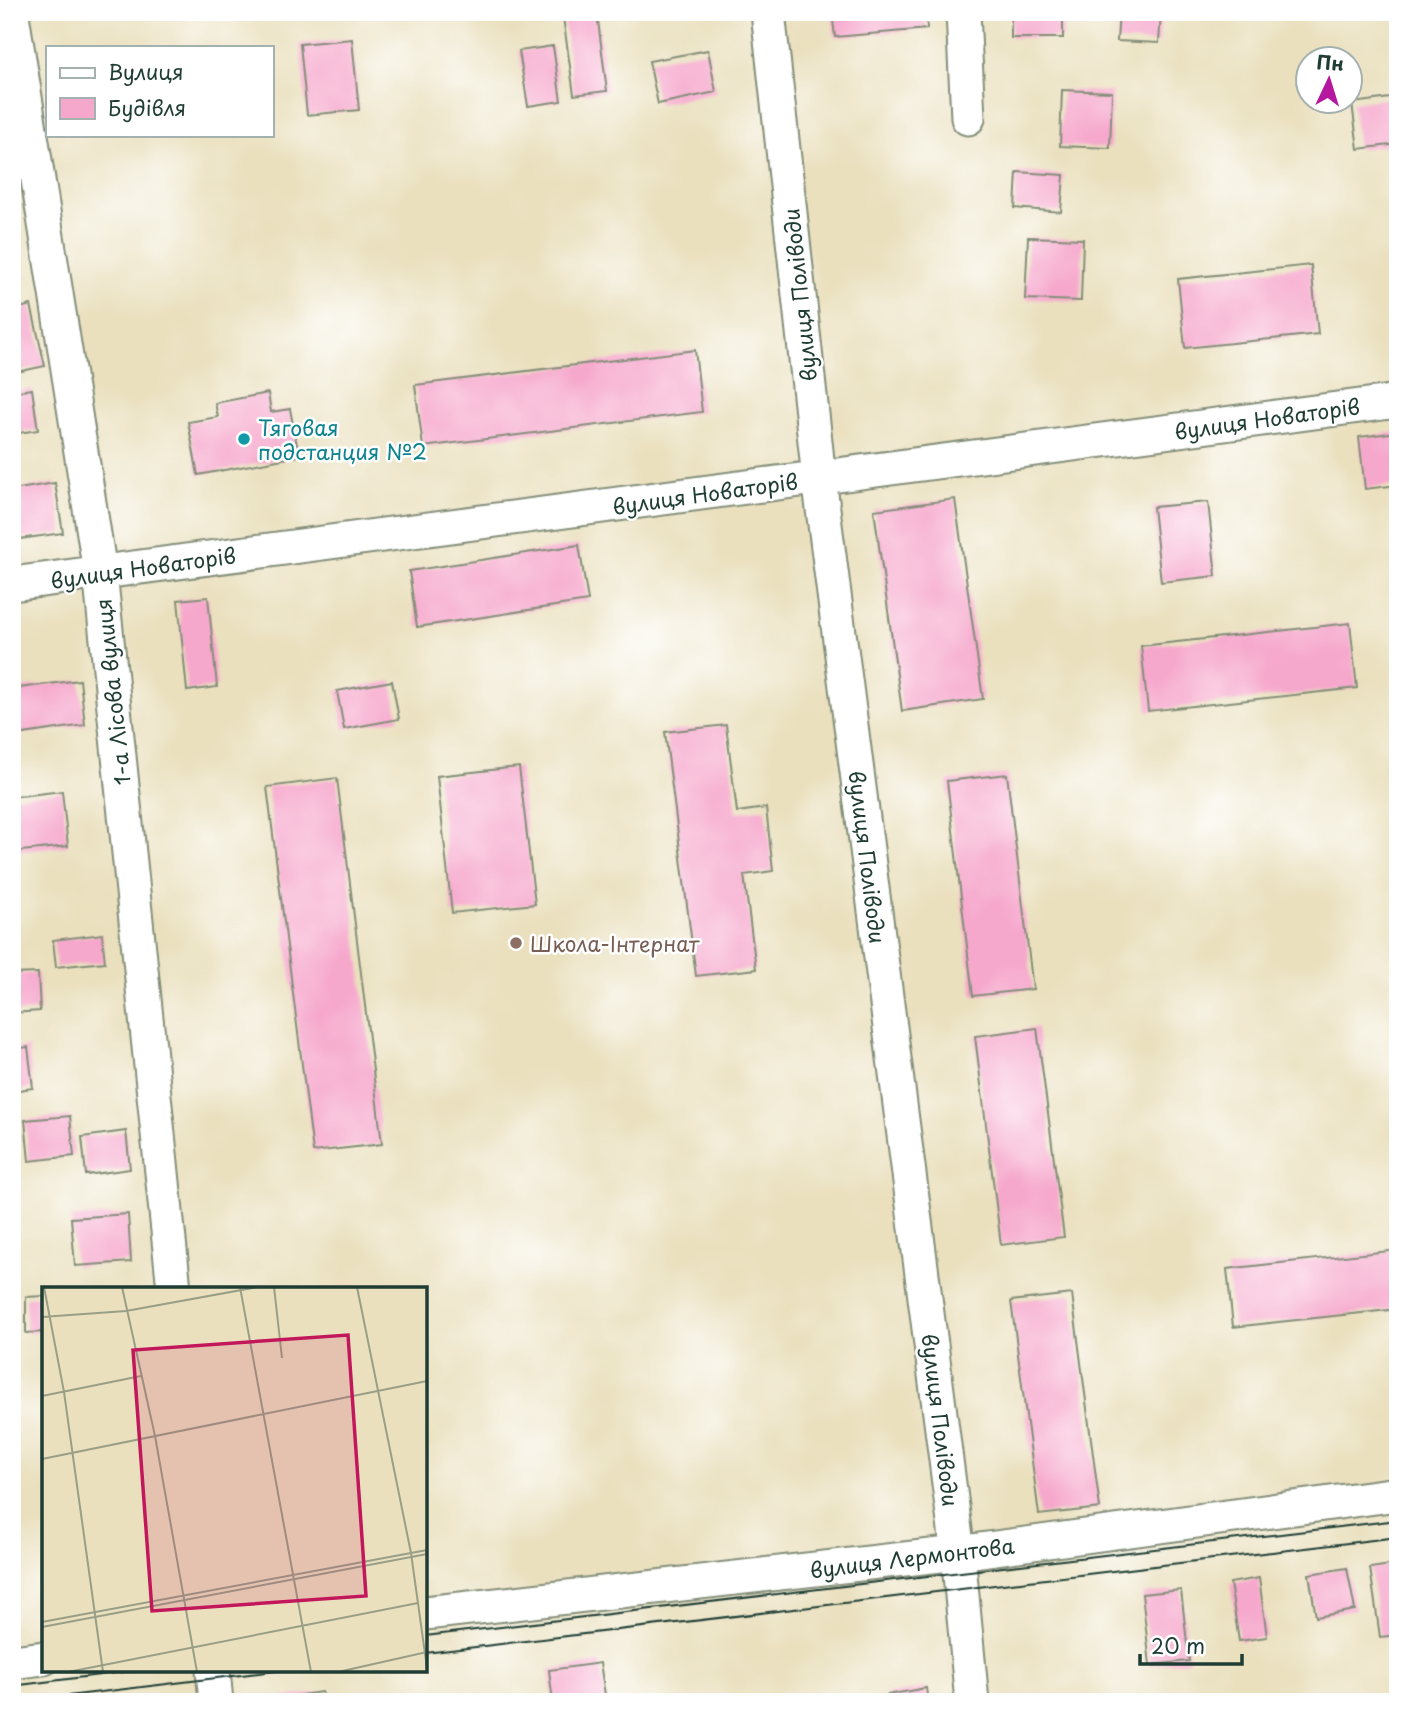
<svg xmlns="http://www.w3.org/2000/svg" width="1410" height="1714" font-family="'Playpen Sans',sans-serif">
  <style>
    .building { fill: #f6a8cc }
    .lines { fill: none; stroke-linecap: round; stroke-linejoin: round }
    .street-casing { stroke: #848e79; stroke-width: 37 }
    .street { stroke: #fff; stroke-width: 33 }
    .tram { stroke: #1f3d34; stroke-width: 2 }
    .culture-dot { fill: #0f9aa8; stroke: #fff; stroke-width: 2.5 }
    .education-dot { fill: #8d6e63; stroke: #fff; stroke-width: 2.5 }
    .labels { text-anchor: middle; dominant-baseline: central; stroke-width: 5; stroke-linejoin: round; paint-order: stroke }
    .street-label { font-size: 21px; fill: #1f3d34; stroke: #fff }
    .culture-label { font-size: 21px; fill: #0d838f; stroke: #fff; text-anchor: start }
    .education-label { font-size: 21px; fill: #785e54; stroke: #fff; text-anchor: start }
    .inset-road { fill: none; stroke: #999f87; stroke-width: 2 }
    .view { fill: #c2185b; fill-opacity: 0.15; stroke: #c2185b; stroke-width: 3.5 }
    .inset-edge { fill: none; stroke: #1f3d34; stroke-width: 3.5 }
  </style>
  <rect width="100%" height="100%" fill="#fff"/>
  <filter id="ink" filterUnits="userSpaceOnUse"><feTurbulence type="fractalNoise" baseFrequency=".0143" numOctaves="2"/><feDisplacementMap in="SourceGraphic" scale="14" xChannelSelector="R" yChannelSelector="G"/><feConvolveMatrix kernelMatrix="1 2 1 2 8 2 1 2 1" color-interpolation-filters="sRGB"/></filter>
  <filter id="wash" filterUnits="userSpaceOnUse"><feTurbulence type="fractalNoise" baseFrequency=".00686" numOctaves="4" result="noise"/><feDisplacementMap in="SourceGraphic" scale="28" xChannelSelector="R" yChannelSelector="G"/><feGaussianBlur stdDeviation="1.57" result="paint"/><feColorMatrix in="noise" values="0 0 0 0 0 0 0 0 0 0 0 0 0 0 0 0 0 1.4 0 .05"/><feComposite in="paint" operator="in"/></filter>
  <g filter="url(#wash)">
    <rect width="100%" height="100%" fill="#eae0be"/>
    <g id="blocks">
      <path class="building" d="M 832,12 L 926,12 L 927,29 L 835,37 Z
        M 1011,12 L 1063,12 L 1063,38 L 1011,38 Z
        M 1119,12 L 1161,12 L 1159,43 L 1117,41 Z
        M 597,13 L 607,91 L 574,95 L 563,17 Z
        M 352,39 L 359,110 L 307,115 L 300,44 Z
        M 553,46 L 561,101 L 528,106 L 519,51 Z
        M 708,50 L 716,92 L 658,104 L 649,61 Z
        M 1062,90 L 1112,92 L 1110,148 L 1060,146 Z
        M 1398,97 L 1398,144 L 1358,149 L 1352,103 Z
        M 1017,172 L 1064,175 L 1061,212 L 1015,208 Z
        M 1028,237 L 1083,239 L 1081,301 L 1025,299 Z
        M 1311,265 L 1318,334 L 1185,348 L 1178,279 Z
        M 31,305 L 45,366 L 12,373 L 12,310 Z
        M 695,350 L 702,412 L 423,447 L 415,385 Z
        M 32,389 L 38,430 L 12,434 L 12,392 Z
        M 268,393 L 271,412 L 290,409 L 299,456 L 198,475 L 188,422 L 218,417 L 215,403 Z
        M 1398,432 L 1398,485 L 1365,489 L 1359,437 Z
        M 55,483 L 63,533 L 12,540 L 12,490 Z
        M 955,499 L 983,699 L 902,711 L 874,510 Z
        M 1208,502 L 1216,576 L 1161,582 L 1153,507 Z
        M 579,545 L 588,601 L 417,627 L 409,571 Z
        M 208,597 L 217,687 L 187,691 L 178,600 Z
        M 1350,623 L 1357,688 L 1148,711 L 1141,646 Z
        M 80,680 L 85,725 L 16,735 L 12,708 L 12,689 Z
        M 392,681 L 399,719 L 344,729 L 337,691 Z
        M 726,725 L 737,812 L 766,808 L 773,871 L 744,875 L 756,969 L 696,976 L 665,732 Z
        M 519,767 L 535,904 L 452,913 L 437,776 Z
        M 1007,774 L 1033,989 L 973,996 L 947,781 Z
        M 337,778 L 382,1144 L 313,1152 L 267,787 Z
        M 62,791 L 68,846 L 12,852 L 12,797 Z
        M 102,934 L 105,962 L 56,967 L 53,940 Z
        M 38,973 L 40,1011 L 12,1013 L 12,974 Z
        M 1037,1028 L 1064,1237 L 1001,1245 L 975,1036 Z
        M 28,1047 L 33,1088 L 12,1091 L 12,1049 Z
        M 70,1116 L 74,1156 L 29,1161 L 25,1120 Z
        M 126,1131 L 130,1169 L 86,1175 L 82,1137 Z
        M 128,1214 L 131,1262 L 75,1266 L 71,1218 Z
        M 1398,1250 L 1398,1309 L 1233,1327 L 1227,1269 Z
        M 1072,1294 L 1100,1508 L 1039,1515 L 1011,1301 Z
        M 44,1296 L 44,1332 L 26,1333 L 26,1297 Z
        M 1398,1564 L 1398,1635 L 1380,1637 L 1370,1568 Z
        M 1347,1568 L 1355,1610 L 1316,1617 L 1309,1574 Z
        M 1259,1578 L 1267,1637 L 1239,1641 L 1230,1583 Z
        M 1181,1590 L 1189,1661 L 1150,1665 L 1142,1594 Z
        M 600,1663 L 606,1701 L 553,1702 L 549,1670 Z
        M 926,1688 L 928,1702 L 888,1702 L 887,1695 Z
        M 322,1692 L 324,1702 L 267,1702 L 267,1700 Z"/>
    </g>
  </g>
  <g filter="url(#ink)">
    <use href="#blocks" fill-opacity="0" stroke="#848e79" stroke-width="2"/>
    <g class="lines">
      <g class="street-casing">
        <path id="street" d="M 768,12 L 819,478 L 958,1553 L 972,1702
          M 963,12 L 968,118
          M 12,15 L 100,572 L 174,1289
          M 12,584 L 1398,401
          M 425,1613 L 958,1553 L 1398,1494
          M 12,1662 L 44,1658
          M 213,1670 L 216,1702"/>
      </g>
      <use href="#street" class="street"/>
      <path class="tram" d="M 425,1636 L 1398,1520
        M 425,1653 L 1398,1537
        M 12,1686 L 140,1670
        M 18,1702 L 283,1670"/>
    </g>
  </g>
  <circle class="culture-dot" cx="244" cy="439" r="7"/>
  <circle class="education-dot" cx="516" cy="943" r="7"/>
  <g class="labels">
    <g class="street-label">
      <text transform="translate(799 295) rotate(-96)">вулиця Поліводи</text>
      <text transform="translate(1267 418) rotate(-8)">вулиця Новаторів</text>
      <text transform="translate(705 493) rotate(-8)">вулиця Новаторів</text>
      <text transform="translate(143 567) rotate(-8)">вулиця Новаторів</text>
      <text transform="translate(112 692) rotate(-96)">1-а Лісова вулиця</text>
      <text transform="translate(868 857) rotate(83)">вулиця Поліводи</text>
      <text transform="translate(941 1420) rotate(83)">вулиця Поліводи</text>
      <text transform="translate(912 1557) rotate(-7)">вулиця Лермонтова</text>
    </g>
    <g class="culture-label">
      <text x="258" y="427">Тяговая<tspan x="258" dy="24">подстанция №2</tspan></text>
    </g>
    <g class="education-label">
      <text x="530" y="943">Школа-Інтернат</text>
    </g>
  </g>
  <g transform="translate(42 1287)">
    <rect width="385" height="385" fill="#eae0be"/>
    <path class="inset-road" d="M 2,0 L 22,105 L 61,385M 80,0 L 113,149 L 155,385M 198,0 L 269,385M 232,0 L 240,71M 315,0 L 369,266 L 385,381M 0,30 L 84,24 L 216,0M 0,109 L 99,89M 0,172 L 385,94M 0,335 L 385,263M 0,340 L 385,267M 26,385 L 376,316M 296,385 L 385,365"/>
    <path class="view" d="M 306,48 L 324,309 L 110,324 L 91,63 Z"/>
    <rect width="385" height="385" class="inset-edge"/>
  </g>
  <rect width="1410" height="1714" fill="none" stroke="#fff" stroke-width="42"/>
  <rect x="46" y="46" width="228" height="91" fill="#ffffff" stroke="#a5b1ae" stroke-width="2"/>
  <rect x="60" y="68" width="35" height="10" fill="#ffffff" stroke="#a5b1ae" stroke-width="2"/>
  <text x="108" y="80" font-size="21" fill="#1f3d34">Вулиця</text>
  <rect x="60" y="98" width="35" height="21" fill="#f6a8cc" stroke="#a5b1ae" stroke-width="2"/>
  <text x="108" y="116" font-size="21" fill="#1f3d34">Будівля</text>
  <g transform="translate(1329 80) rotate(4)"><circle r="33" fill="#ffffff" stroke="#a5b1ae" stroke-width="2"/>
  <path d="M0-5L12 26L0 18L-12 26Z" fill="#b5179e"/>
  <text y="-10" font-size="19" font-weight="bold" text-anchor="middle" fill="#1f3d34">Пн</text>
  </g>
  <path d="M1140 1654v10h102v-10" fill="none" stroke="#1f3d34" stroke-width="3.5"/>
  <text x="1151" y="1654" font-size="21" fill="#1f3d34" stroke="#ffffff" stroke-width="5" paint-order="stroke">20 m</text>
</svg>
